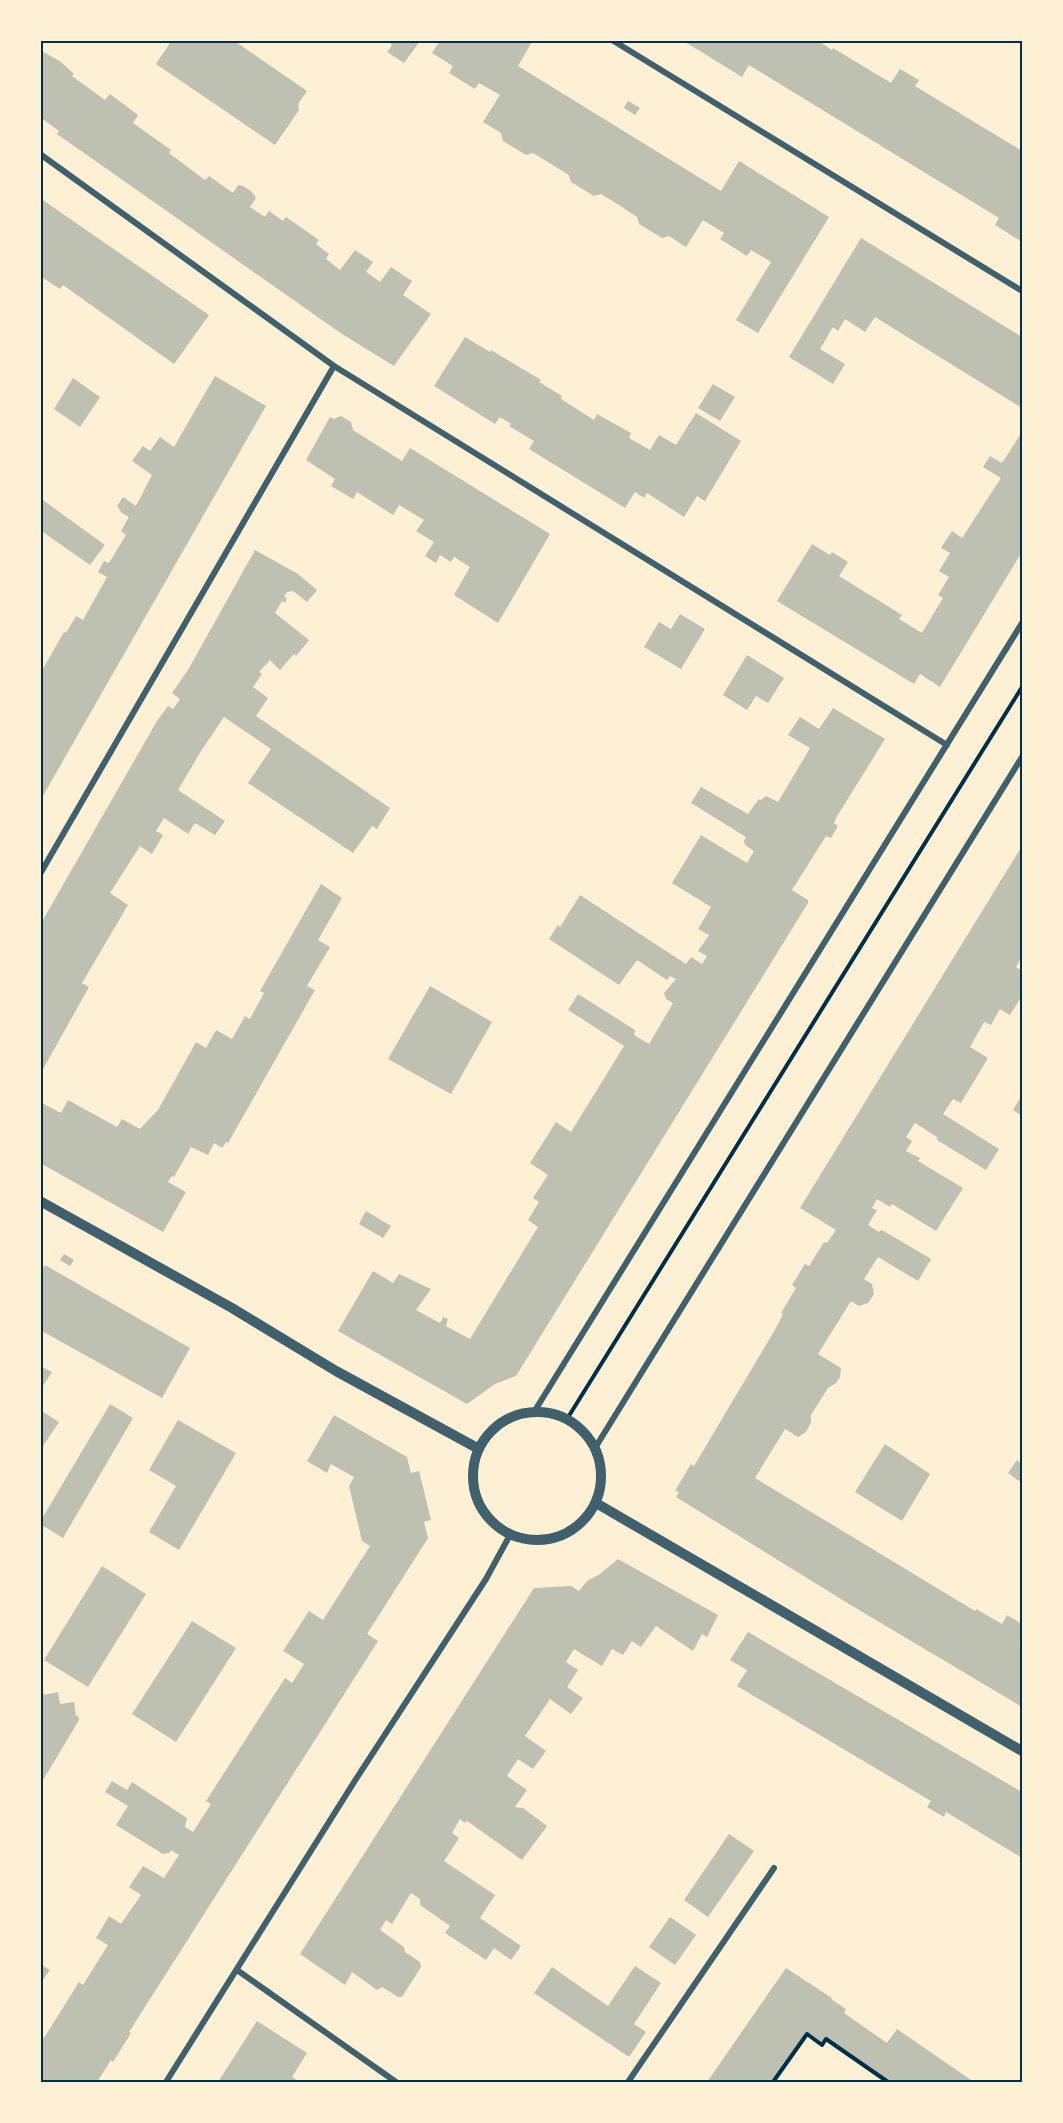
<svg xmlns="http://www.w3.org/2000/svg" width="1063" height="2123" font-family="Lato,sans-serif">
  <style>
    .building { fill: #bec0b2 }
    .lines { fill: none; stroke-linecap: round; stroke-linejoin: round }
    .path { stroke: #003049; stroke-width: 4 }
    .minor { stroke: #3f606c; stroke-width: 6 }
    .tertiary { stroke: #3f606c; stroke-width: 10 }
    .neatline { fill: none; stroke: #003049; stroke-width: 2 }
  </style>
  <rect width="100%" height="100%" fill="#fdf0d5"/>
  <path class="building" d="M 172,40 L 233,40 L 307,91 L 298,104 L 299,110 L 275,145 L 156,64 Z
    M 387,40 L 421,40 L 404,63 L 387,52 L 392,45 Z
    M 440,40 L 533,40 L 518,66 L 721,191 L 739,161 L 829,217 L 758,333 L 736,320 L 771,262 L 751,250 L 747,256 L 720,239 L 724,233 L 703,220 L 686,247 L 669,236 L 662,238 L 639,224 L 637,217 L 619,205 L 601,194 L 594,196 L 571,182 L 569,175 L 533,153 L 526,155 L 503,141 L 501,133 L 483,122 L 500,95 L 479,83 L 475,89 L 449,73 L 453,66 L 432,53 Z
    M 682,40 L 817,40 L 832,50 L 833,48 L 891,83 L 900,69 L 919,80 L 915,86 L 1022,151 L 1022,242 L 995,225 L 999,218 L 749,65 L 742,77 Z
    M 40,50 L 61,62 L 74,74 L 72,76 L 105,100 L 110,94 L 138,115 L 133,123 L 171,150 L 169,153 L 205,180 L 209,176 L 233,193 L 238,185 L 243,186 L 252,192 L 256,198 L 250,207 L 265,217 L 269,211 L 283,221 L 286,217 L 319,240 L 316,244 L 329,254 L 326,259 L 340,270 L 355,250 L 373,262 L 366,272 L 380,282 L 391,267 L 412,281 L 403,295 L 431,314 L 394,366 L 342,334 L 57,134 L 59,131 L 40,117 Z
    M 628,101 L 640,108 L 635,115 L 624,108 Z
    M 40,198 L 209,315 L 174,364 L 63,285 L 60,289 L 40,276 Z
    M 861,238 L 1022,337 L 1022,408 L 875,317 L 865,332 L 845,319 L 838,331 L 833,327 L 820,349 L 845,364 L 833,384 L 789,357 Z
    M 465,337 L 490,352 L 491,350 L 541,380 L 539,382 L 562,396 L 561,399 L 594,420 L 597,414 L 631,433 L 629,438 L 650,450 L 659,435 L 676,445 L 696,413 L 741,441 L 705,501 L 697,496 L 684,517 L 647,493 L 644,498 L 635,492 L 625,508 L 529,449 L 534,441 L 509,426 L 511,424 L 500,417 L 495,424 L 434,386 Z
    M 215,376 L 266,406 L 40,801 L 40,674 L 64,632 L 66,633 L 76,616 L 83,620 L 107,577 L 98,572 L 104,561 L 109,563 L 126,535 L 121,531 L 129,517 L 122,513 L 117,506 L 123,497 L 136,506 L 152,475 L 132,461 L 143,446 L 150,451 L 160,437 L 174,447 Z
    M 73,378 L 100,397 L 80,427 L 54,409 Z
    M 713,384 L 735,397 L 720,421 L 698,408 Z
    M 341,416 L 351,422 L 353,430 L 402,461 L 410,448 L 550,534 L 498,623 L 454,595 L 470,567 L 454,557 L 451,562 L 440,555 L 436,563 L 425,556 L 434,542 L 416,531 L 424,520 L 399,505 L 393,515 L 357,492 L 353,499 L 331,486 L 335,479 L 306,460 L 330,417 L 334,419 Z
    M 1022,432 L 1022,552 L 940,687 L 920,674 L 914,684 L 777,601 L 812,544 L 830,555 L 832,552 L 848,562 L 839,576 L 902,615 L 899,619 L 922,633 L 943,598 L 938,595 L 949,577 L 939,571 L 950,553 L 941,548 L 952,531 L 962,538 L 1001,478 L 983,467 L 990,456 L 1002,463 Z
    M 40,498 L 105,545 L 90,565 L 40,530 Z
    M 255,550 L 298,574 L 317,590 L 307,602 L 293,591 L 287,592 L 284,596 L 287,598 L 285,603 L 282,601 L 275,613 L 309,640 L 296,656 L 294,654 L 280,670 L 270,660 L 259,672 L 262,674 L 253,687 L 268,698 L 256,716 L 390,808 L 377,829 L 372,826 L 353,853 L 248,783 L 271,749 L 224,717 L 201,751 L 178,790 L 225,821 L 215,835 L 195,823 L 188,834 L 164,818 L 156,831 L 163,835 L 152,854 L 140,846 L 110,893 L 128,905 L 82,983 L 89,987 L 43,1069 L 40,1068 L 40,925 L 157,721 L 168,706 L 173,709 L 180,699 L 172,693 L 188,670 Z
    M 680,614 L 705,629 L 681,669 L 644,647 L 659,622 L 671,629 Z
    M 747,655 L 784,678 L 768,703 L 756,696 L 747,710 L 723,695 Z
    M 833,708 L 885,739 L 836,818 L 834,823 L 838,826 L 831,838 L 826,836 L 792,890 L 808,900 L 808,903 L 516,1376 L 495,1384 L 467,1404 L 338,1331 L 373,1271 L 393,1283 L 399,1274 L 431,1289 L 416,1310 L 440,1323 L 443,1317 L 448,1319 L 446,1326 L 470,1339 L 538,1227 L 528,1220 L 539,1202 L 533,1198 L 548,1175 L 530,1163 L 556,1122 L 571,1132 L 624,1046 L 568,1010 L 578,994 L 635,1030 L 634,1035 L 649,1044 L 673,1003 L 666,999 L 664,993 L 676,979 L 670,976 L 667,980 L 637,960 L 619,985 L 549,939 L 558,925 L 560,927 L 580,895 L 686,964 L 691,957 L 702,964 L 707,956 L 698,951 L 709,935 L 698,929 L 711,907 L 672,883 L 701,835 L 747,863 L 754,851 L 745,845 L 744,841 L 746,837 L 691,803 L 701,787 L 748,814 L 759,799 L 761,800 L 766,796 L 778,802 L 810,748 L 788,735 L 800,717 L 819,729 Z
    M 1022,846 L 1022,956 L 1016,967 L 1022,971 L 1022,996 L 1010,1015 L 1000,1009 L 991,1025 L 984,1022 L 970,1047 L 988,1058 L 961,1103 L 953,1099 L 943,1114 L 999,1149 L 986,1170 L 937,1140 L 937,1137 L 915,1123 L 906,1137 L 912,1141 L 906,1151 L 920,1158 L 918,1161 L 963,1188 L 936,1231 L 892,1204 L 890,1207 L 877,1199 L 872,1208 L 877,1210 L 868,1225 L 879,1232 L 882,1230 L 931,1259 L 918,1281 L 878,1257 L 864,1279 L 872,1284 L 874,1294 L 868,1303 L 859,1306 L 851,1301 L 818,1354 L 841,1368 L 840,1377 L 836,1383 L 828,1388 L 811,1415 L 811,1422 L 806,1432 L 798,1437 L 785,1429 L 755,1478 L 975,1611 L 976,1609 L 1002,1624 L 1007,1615 L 1022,1624 L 1022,1640 L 1019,1646 L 1022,1648 L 1022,1707 L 849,1604 L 676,1497 L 679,1492 L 675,1491 L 691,1464 L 694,1466 L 776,1328 L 783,1314 L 781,1313 L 796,1288 L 792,1285 L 805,1264 L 809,1266 L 824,1242 L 827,1243 L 836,1230 L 800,1208 Z
    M 321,884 L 342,898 L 318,940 L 330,947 L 307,986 L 315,990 L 228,1143 L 226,1142 L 222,1148 L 214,1143 L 208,1155 L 191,1147 L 174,1177 L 172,1176 L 168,1182 L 186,1192 L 163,1232 L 40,1163 L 40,1102 L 61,1113 L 68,1100 L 117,1127 L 122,1119 L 140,1129 L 158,1110 L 196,1042 L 206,1048 L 216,1030 L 232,1039 L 245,1016 L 250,1019 L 264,993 L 260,991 Z
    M 430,986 L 492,1022 L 451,1094 L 388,1059 Z
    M 1022,1095 L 1022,1116 L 1013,1110 Z
    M 366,1211 L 391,1226 L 383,1238 L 359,1224 Z
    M 64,1254 L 74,1260 L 70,1266 L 60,1260 Z
    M 45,1265 L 190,1348 L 162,1398 L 40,1330 L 40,1273 Z
    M 40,1366 L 52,1372 L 43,1386 L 40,1384 Z
    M 110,1404 L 133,1418 L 63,1538 L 40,1524 L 40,1522 Z
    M 40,1410 L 59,1422 L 43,1446 L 40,1444 Z
    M 334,1415 L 407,1457 L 411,1473 L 419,1471 L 431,1520 L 424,1522 L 428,1538 L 367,1634 L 378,1641 L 129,2032 L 131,2033 L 113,2062 L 111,2060 L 97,2082 L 40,2082 L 40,2035 L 44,2038 L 79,1982 L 83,1985 L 108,1945 L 96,1938 L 109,1916 L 121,1924 L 141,1895 L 129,1887 L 143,1866 L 164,1878 L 179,1855 L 171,1850 L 169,1853 L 163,1854 L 116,1825 L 128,1806 L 105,1792 L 112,1781 L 127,1790 L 132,1782 L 187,1818 L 185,1827 L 193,1832 L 211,1804 L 206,1801 L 285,1678 L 292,1683 L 304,1664 L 283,1651 L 309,1611 L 323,1620 L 370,1546 L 362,1541 L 349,1486 L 354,1477 L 331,1464 L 327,1473 L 307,1461 Z
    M 178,1420 L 236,1453 L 179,1550 L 149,1532 L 176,1486 L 149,1470 Z
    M 885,1444 L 930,1474 L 902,1521 L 855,1492 Z
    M 1017,1460 L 1022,1464 L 1022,1483 L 1008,1473 Z
    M 618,1559 L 718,1615 L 707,1637 L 702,1634 L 693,1651 L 656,1626 L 641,1647 L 632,1641 L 623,1655 L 612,1649 L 602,1666 L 574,1649 L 566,1662 L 578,1670 L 567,1687 L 583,1698 L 571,1714 L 550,1699 L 525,1736 L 546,1751 L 533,1769 L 518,1759 L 507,1776 L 527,1790 L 515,1807 L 523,1808 L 547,1826 L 522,1860 L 467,1821 L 465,1823 L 460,1819 L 452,1833 L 459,1838 L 444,1861 L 495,1895 L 480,1918 L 521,1946 L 511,1960 L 494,1948 L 486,1960 L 445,1933 L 450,1926 L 420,1905 L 420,1899 L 411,1893 L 392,1924 L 386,1920 L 380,1930 L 404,1947 L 405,1952 L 420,1962 L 421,1967 L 402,1997 L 398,1997 L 382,1987 L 377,1990 L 352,1972 L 345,1985 L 300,1954 L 534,1588 L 571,1586 L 579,1591 L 587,1581 L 600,1574 Z
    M 102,1566 L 146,1594 L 88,1687 L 44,1660 Z
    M 192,1621 L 236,1648 L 176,1742 L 132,1714 Z
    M 748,1632 L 1022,1792 L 1022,1858 L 946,1812 L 944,1817 L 927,1807 L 931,1801 L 737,1686 L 747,1670 L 730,1660 Z
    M 40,1681 L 44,1695 L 58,1692 L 60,1704 L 74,1702 L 76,1716 L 78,1716 L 79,1720 L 40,1785 Z
    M 729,1834 L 754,1851 L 708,1917 L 684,1900 Z
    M 670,1917 L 696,1935 L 675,1965 L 649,1947 Z
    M 40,1964 L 50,1970 L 40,1984 Z
    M 635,1966 L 661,1983 L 634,2024 L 646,2032 L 629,2057 L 534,1993 L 552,1967 L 608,2006 Z
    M 786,1968 L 832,1998 L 831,1999 L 846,2009 L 844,2013 L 887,2043 L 897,2029 L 971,2080 L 969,2082 L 890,2082 L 826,2039 L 822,2044 L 807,2033 L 772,2082 L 707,2082 Z
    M 257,2021 L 307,2053 L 292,2077 L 300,2082 L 218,2082 Z"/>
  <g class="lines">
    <path class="path" d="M 567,1419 L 1022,687
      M 773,2082 L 807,2034 L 822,2045 L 826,2039 L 888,2082"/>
    <path class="minor" d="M 612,40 L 1022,291
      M 40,154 L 334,366 L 947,745
      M 40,874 L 334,366
      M 534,1412 L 1022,623
      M 595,1448 L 1022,757
      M 237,1970 L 396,2082
      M 166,2082 L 356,1779 L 486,1579 L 510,1535
      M 628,2082 L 774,1868"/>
    <path class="tertiary" d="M 40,1201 L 232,1308 L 336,1371 L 479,1449
      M473 1476a64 64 0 1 1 128 0a64 64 0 1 1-128 0Z
      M 596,1503 L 1022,1751"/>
  </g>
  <rect width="1063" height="2123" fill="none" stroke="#fdf0d5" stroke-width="84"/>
  <rect x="42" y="42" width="979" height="2039" class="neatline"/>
</svg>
